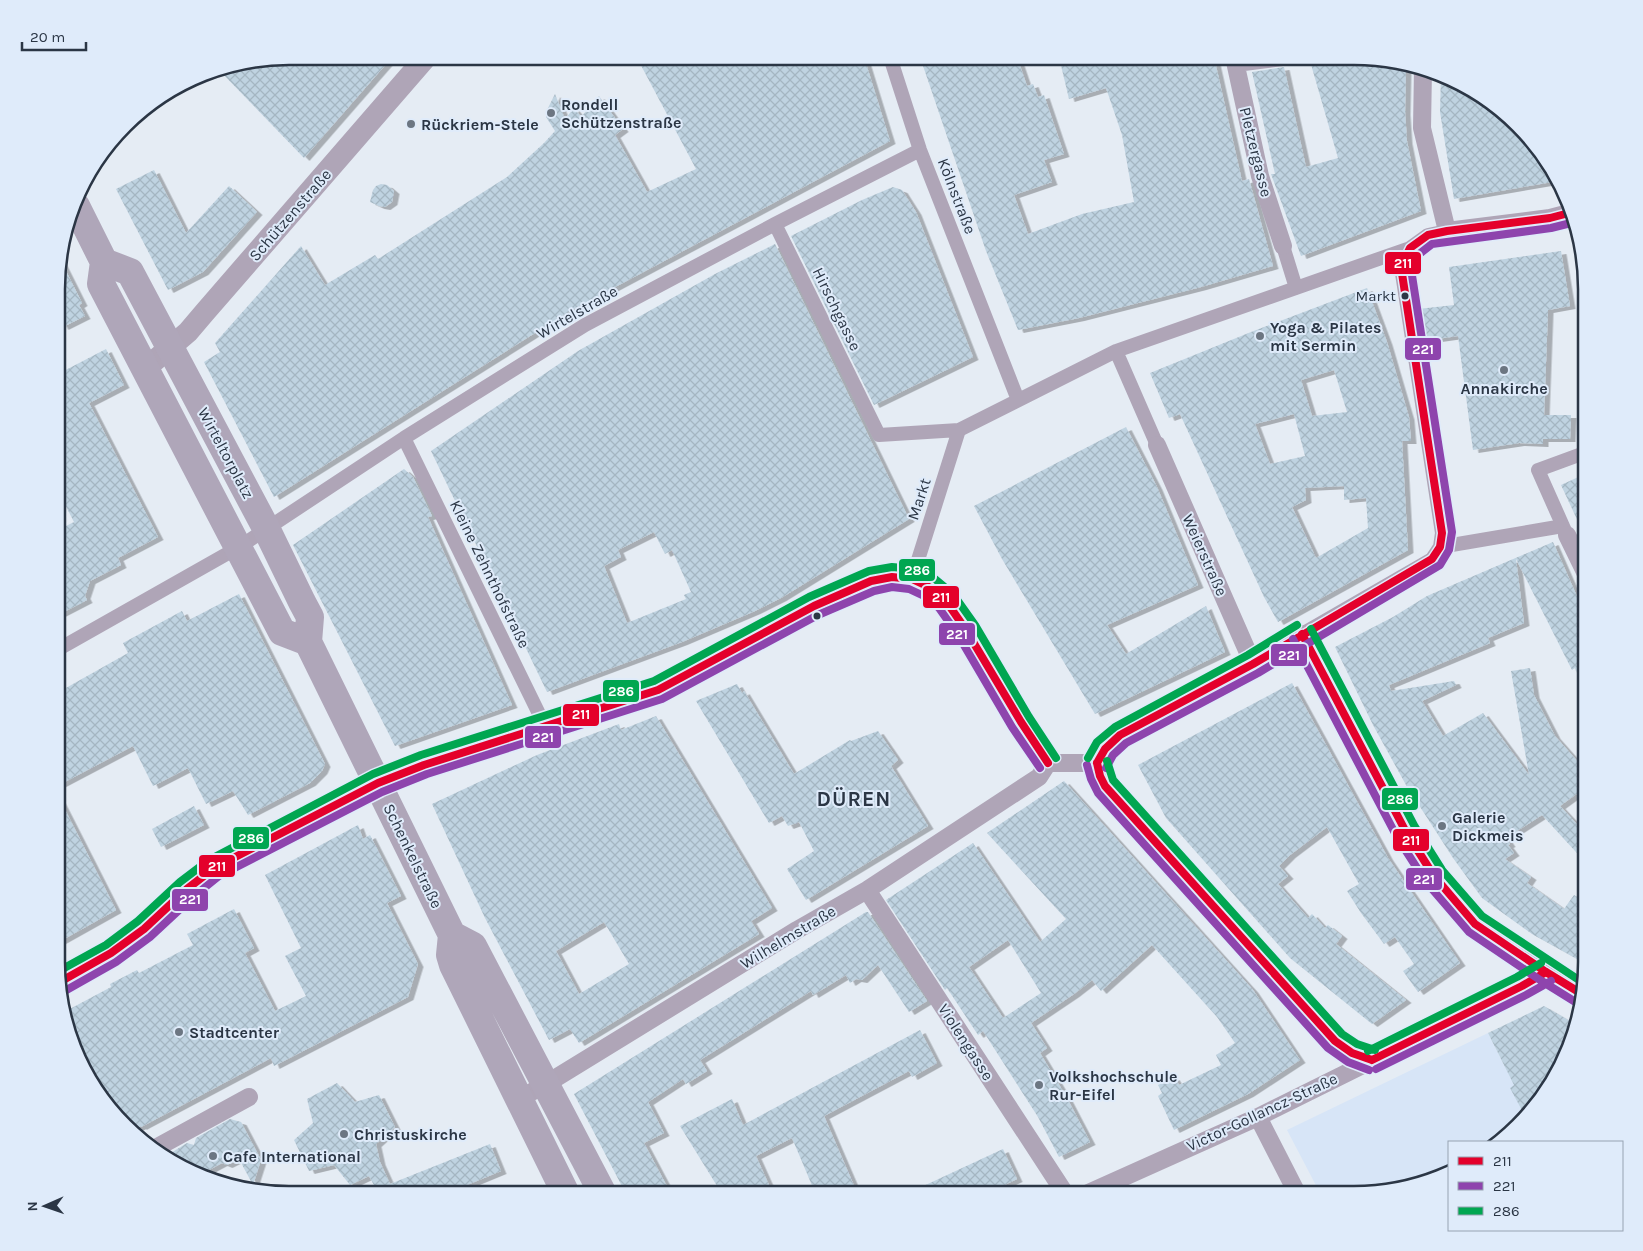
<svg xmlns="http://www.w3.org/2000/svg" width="1643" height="1251" font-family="Karla,sans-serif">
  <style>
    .built { fill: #d7e5f7 }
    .building { fill: url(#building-cross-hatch); fill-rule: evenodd; filter: url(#shadow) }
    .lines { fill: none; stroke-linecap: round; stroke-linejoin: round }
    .pedestrian { stroke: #afa5b7; stroke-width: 14 }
    .minor { stroke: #afa5b7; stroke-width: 18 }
    .tertiary { stroke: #afa5b7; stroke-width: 22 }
    .primary { stroke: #afa6b9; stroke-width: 28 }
    .bus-1-casing { stroke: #dfebfa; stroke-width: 11 }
    .bus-2-casing { stroke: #dfebfa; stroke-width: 11 }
    .bus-3-casing { stroke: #dfebfa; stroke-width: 11 }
    .bus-1 { stroke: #e4002b; stroke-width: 8 }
    .bus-2 { stroke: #8e44ad; stroke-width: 8 }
    .bus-3 { stroke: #00a651; stroke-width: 8 }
    .poi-dot { fill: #6c7682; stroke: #dfebfa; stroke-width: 2 }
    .bus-dot { fill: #2b3645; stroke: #dfebfa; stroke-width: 2 }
    .labels { text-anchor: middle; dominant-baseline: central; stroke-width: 4; stroke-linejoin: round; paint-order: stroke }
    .bus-label { font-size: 15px; fill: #2b3645; stroke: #dfebfa; text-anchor: end }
    .poi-label { font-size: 16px; font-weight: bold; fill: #2b3645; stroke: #dfebfa; text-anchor: start }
    .street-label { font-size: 16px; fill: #2b3645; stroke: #dfebfa }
    .district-label { font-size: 21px; font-weight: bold; letter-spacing: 1px; fill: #2b3645; stroke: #dfebfa }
    .rim { fill: none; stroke: #2b3645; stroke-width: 2.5 }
    .line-badge { stroke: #dfebfa; stroke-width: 2 }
    .badge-label { font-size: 14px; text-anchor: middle; font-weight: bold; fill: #fff }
  </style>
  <defs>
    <pattern id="building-cross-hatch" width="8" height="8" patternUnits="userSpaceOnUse" patternTransform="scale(1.25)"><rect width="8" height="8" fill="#bfd3e1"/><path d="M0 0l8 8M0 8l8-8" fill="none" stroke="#a4b6c2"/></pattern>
    <filter id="shadow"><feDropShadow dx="5.5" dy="3" stdDeviation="0" flood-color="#0004"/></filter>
  </defs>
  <rect width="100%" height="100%" fill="#e5ecf4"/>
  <path class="built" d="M 1488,1033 L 1505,1067 L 1530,1056 L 1546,1089 L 1529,1115 L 1494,1142 L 1449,1142 L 1449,1173 L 1354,1195 L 1321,1195 L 1287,1130 Z"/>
  <path class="building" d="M 289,56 L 393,56 L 304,158 L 217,68 Z
    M 636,56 L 864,57 L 890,141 L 570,311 L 274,497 L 204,362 L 220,352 L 215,343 L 301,246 L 325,285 L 375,255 L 378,259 L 507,177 L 544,143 L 555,131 L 546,117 L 546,112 L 555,94 L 565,119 L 574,108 L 581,117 L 599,96 L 623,129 L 615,135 L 647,192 L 696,169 Z
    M 920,57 L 1017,57 L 1027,86 L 1033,84 L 1038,97 L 1044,95 L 1064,154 L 1044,160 L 1052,182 L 1014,195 L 1028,234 L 1082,214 L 1134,202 L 1122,135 L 1106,88 L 1069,99 L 1059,57 L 1214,57 L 1242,181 L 1249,179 L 1273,266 L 1201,287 L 1079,318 L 1018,330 L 986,251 Z
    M 1348,57 L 1369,57 L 1406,65 L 1405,112 L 1407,141 L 1421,211 L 1301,256 L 1271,174 L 1275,174 L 1252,72 L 1284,67 L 1306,167 L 1338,158 L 1310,61 Z
    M 1441,73 L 1507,114 L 1558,181 L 1454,199 L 1440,112 Z
    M 154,170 L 186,233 L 229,186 L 257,212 L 203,272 L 168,290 L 116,189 Z
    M 381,184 L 387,185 L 394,191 L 392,202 L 385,207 L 379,206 L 370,202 L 373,190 L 376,186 Z
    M 893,187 L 902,190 L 916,212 L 973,357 L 874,405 L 791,236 L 862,200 Z
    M 775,244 L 909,519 L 781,598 L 755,611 L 682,642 L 547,692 L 431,451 L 578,351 L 715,274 ZM 654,532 L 665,554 L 672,550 L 691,592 L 684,595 L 686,599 L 627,623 L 604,566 L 621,557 L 618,550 Z
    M 1561,251 L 1570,306 L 1548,310 L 1544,415 L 1571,415 L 1570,439 L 1543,439 L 1543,444 L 1519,443 L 1473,450 L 1458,336 L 1422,341 L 1418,309 L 1454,305 L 1449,267 Z
    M 59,257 L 82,303 L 79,305 L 85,316 L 63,327 L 58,318 Z
    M 1367,288 L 1387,342 L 1409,417 L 1411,441 L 1402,441 L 1408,550 L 1278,622 L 1264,597 L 1180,414 L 1169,418 L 1150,373 L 1251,332 ZM 1334,370 L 1347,412 L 1312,416 L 1301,380 ZM 1294,414 L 1305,456 L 1270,464 L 1255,424 ZM 1344,486 L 1344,500 L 1366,498 L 1368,528 L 1316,558 L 1292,507 L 1306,500 L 1305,488 Z
    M 106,349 L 124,385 L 89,403 L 158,537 L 118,558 L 121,565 L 90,581 L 85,596 L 87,600 L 58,615 L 58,530 L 74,522 L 58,491 L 58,374 Z
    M 1126,427 L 1157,487 L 1198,585 L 1107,625 L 1126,654 L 1206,606 L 1225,652 L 1095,714 L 1002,559 L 974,506 Z
    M 404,469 L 413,477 L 432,516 L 428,517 L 512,705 L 395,746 L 293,545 Z
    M 1587,473 L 1587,541 L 1561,485 Z
    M 1553,542 L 1586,617 L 1586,691 L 1575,668 L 1572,670 L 1516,559 L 1524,623 L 1488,638 L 1490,643 L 1389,685 L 1391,691 L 1454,681 L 1456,685 L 1422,701 L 1443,736 L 1483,713 L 1529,775 L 1511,671 L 1530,668 L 1534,695 L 1555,736 L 1586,771 L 1586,787 L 1560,806 L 1586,834 L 1586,863 L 1542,815 L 1506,838 L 1510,844 L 1508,845 L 1514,853 L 1505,859 L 1531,877 L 1527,883 L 1564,909 L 1574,895 L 1586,902 L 1586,964 L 1532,934 L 1482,898 L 1453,858 L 1406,785 L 1373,725 L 1335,647 L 1393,617 L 1427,596 Z
    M 239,594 L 325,764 L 322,771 L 310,783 L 248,815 L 233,791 L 206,804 L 188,768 L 153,786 L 133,746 L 57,786 L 57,693 L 128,653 L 123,643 L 182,611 L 187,621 Z
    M 1292,683 L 1388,858 L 1460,963 L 1418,992 L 1403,971 L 1414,964 L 1395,937 L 1384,944 L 1361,913 L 1347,891 L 1359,884 L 1327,827 L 1290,855 L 1279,866 L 1288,876 L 1278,884 L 1308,918 L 1312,914 L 1325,928 L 1328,925 L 1342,936 L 1336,944 L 1406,1000 L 1372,1024 L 1290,958 L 1166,818 L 1138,765 Z
    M 737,684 L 742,693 L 744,691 L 794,774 L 850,740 L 851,741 L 878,731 L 898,760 L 891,766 L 928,826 L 806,900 L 787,869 L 814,851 L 799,822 L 788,826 L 782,816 L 769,823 L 696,701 Z
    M 656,716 L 772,908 L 751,921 L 759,934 L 579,1043 L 570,1029 L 549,1040 L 485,918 L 432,804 L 537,755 L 619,724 L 621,730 ZM 604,922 L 629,964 L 579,994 L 556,951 Z
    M 1064,781 L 1253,990 L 1300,1060 L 1248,1094 L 1174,1130 L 1158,1096 L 1162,1093 L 1158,1085 L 1174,1077 L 1179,1085 L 1221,1065 L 1216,1055 L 1235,1043 L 1217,1017 L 1152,945 L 1101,991 L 1092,980 L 1074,994 L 1031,1023 L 1047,1048 L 1040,1053 L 1067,1098 L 1090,1142 L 1059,1157 L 1038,1117 L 983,1031 L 978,1035 L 947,988 L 945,990 L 886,900 L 973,843 L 1040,942 L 1066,919 L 987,833 ZM 1008,940 L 1041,993 L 1003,1018 L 969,967 Z
    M 57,794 L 116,910 L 57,943 Z
    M 194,806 L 204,825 L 161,847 L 152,829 Z
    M 358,825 L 363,839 L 370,835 L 401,896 L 387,903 L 418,964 L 408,997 L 274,1066 L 271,1058 L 141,1127 L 141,1126 L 131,1131 L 80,1065 L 66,1011 L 111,987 L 110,984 L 137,970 L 139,973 L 193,945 L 187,934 L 234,909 L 254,948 L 245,953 L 275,1011 L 306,996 L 285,956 L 301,948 L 265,875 Z
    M 866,912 L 868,912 L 927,1001 L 909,1012 L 878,965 L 862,980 L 856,979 L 850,983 L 846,975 L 813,995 L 811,991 L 700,1060 L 707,1071 L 686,1084 L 683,1079 L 648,1102 L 664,1133 L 644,1143 L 671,1194 L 626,1194 L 574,1094 Z
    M 1544,1006 L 1575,1024 L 1569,1051 L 1529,1115 L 1526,1118 L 1510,1088 L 1514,1085 L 1488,1033 Z
    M 920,1030 L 937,1063 L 912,1077 L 909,1071 L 824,1116 L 858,1195 L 816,1195 L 792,1138 L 756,1156 L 773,1194 L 722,1194 L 680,1126 L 732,1099 L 743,1125 Z
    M 337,1083 L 355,1102 L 379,1095 L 395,1127 L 376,1144 L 380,1162 L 390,1184 L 490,1144 L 501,1171 L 467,1185 L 471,1194 L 365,1194 L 376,1189 L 369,1176 L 350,1185 L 334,1165 L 309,1171 L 294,1140 L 313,1123 L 307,1099 Z
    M 230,1119 L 241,1122 L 261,1160 L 253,1185 L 239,1159 L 227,1165 L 222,1163 L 207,1171 L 205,1178 L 200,1177 L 166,1156 L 187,1143 L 194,1145 L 196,1138 Z
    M 1003,1149 L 1017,1179 L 983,1195 L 904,1195 Z"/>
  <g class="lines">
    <path class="pedestrian" d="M 890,57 L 920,150 L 1018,400
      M 775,224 L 879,435 L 959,430 L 1116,351 L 1410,248 L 1428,235 L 1447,231
      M 1283,246 L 1296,288
      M 1116,351 L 1157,445
      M 404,438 L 545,726
      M 1566,533 L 1538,470 L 1587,452
      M 1440,547 L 1563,526
      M 912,579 L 959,430
      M 1302,634 L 1432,559 L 1440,547 L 1442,533 L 1401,267 L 1410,248
      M 57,650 L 239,547 L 404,438 L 585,325 L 775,224 L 920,150"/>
    <path class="minor" d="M 1234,57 L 1260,176 L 1283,246
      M 1236,63 L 1282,57
      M 1423,69 L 1422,128 L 1447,231 L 1550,218 L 1569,213
      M 1157,445 L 1253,664
      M 1567,535 L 1587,576
      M 1048,763 L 1097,763
      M 1097,763 L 1105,749 L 1120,735 L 1253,664 L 1302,634 L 1406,832 L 1434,876 L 1475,924 L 1546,972 L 1582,994
      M 1097,763 L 1100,776 L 1105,786 L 1335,1041 C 1347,1051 1357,1056 1372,1060
      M 867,890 L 1066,1195
      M 58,983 L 111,953 L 144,929 L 187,889 L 214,868 L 378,783 L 424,765 L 658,690 L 814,606 L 871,581 L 892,577 L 912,579 L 929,587 L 946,601 L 966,630 L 1021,722 L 1048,763
      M 519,1099 L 546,1084 L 797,930 L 867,890 L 1039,777 L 1048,763
      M 1258,1117 L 1298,1195
      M 154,1149 L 249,1097
      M 1084,1195 L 1258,1117 L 1522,986 L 1546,972"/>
    <path class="tertiary" d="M 146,368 L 188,332 L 205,312 L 427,56"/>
    <path class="primary" d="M 76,206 L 104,262 L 101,284 L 282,632 L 308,642
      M 104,262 L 130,272 L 267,530 L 302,602 L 310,617 L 308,642 L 452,935 L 450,955 L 453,965 L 566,1194
      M 452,935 L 473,946 L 603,1194"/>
    <g class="bus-1-casing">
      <path id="bus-1" d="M 1302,634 L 1406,832 L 1434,876 L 1475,924 L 1546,972 L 1582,994
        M 1097,763 L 1105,749 L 1120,735 L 1253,664 L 1432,559 L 1440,547 L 1442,533 L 1401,267 L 1410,248 L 1428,235 L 1447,231 L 1550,218 L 1569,213
        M 1097,763 L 1100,776 L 1105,786 L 1335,1041 L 1352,1053 L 1372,1060
        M 58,983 L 111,953 L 144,929 L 187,889 L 214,868 L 378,783 L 424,765 L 658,690 L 814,606 L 871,581 L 892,577 L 912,579 L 929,587 L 946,601 L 966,630 L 1021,722 L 1048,763
        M 1372,1060 L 1522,986 L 1546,972"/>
    </g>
    <g class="bus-2-casing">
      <path id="bus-2" d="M 1293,639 L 1397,837 L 1426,882 L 1469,932 L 1540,980 L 1577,1003
        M 1087,765 L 1091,779 L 1098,793 L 1328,1048 L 1348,1062 L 1369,1070
        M 1106,768 L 1113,755 L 1126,743 L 1258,673 L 1440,565 L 1449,550 L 1452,532 L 1411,269 L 1418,255 L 1432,244 L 1551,228 L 1571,223
        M 63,992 L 116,962 L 150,937 L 193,897 L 219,876 L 382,792 L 427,774 L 662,699 L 818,615 L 874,591 L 892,587 L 909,589 L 924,596 L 939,608 L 958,635 L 1012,727 L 1040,768
        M 1376,1069 L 1526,995 L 1551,981"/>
    </g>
    <g class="bus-3-casing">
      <path id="bus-3" d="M 1311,629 L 1415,827 L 1442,870 L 1482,916 L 1585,984
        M 1088,758 L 1097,742 L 1115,727 L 1248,655 L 1297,625
        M 1107,761 L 1113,780 L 1342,1034 L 1357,1044 L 1375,1050
        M 57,972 L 106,945 L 138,921 L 180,882 L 209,860 L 373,774 L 421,755 L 654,681 L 809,597 L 869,571 L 892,567 L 914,569 L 935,579 L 953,594 L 975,625 L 1029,717 L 1056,758
        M 1368,1051 L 1517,977 L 1541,963"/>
    </g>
    <use href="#bus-1" class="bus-1"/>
    <use href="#bus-2" class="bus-2"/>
    <use href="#bus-3" class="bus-3"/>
  </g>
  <g class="poi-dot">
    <circle cx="551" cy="113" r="5"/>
    <circle cx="411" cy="124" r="5"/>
    <circle cx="1260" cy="336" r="5"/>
    <circle cx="1504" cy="370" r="5"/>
    <circle cx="1442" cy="826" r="5"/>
    <circle cx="179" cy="1032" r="5"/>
    <circle cx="1039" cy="1085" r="5"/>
    <circle cx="344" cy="1134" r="5"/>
    <circle cx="213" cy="1156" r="5"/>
  </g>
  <g class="bus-dot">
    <circle cx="1405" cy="296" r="4.5"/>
    <circle cx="817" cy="616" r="4.5"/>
  </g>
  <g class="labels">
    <g class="bus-label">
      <text x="1396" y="296">Markt</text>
    </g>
    <g class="poi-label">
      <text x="561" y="104">Rondell<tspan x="561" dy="18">Schützenstraße</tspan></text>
      <text x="421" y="124">Rückriem-Stele</text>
      <text x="1270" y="327">Yoga &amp; Pilates<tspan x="1270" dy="18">mit Sermin</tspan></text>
      <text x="1504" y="388" text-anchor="middle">Annakirche</text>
      <text x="1452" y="817">Galerie<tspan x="1452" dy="18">Dickmeis</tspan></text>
      <text x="189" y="1032">Stadtcenter</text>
      <text x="1049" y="1076">Volkshochschule<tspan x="1049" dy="18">Rur-Eifel</tspan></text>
      <text x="354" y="1134">Christuskirche</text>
      <text x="223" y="1156">Cafe International</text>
    </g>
    <g class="street-label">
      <text transform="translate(1256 152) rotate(76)">Pletzergasse</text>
      <text transform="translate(957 196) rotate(69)">Kölnstraße</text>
      <text transform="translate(290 215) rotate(-49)">Schützenstraße</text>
      <text transform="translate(837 309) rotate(64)">Hirschgasse</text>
      <text transform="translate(577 312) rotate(-30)">Wirtelstraße</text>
      <text transform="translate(226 453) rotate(62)">Wirteltorplatz</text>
      <text transform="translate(919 499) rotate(-72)">Markt</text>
      <text transform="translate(1205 555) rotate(66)">Weierstraße</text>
      <text transform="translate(490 574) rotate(64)">Kleine Zehnthofstraße</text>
      <text transform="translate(413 856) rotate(64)">Schenkelstraße</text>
      <text transform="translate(788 937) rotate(-31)">Wilhelmstraße</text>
      <text transform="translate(966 1042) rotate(57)">Violengasse</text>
      <text transform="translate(1262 1112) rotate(-25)">Victor-Gollancz-Straße</text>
    </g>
    <g class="district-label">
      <text x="854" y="799">DÜREN</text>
    </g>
  </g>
  <path d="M0 0H1643V1251H0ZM289 65H1354A224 224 0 0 1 1578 289V962A224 224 0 0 1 1354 1186H289A224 224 0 0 1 65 962V289A224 224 0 0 1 289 65Z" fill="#dfebfa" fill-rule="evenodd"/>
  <path class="rim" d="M289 65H1354A224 224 0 0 1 1578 289V962A224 224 0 0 1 1354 1186H289A224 224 0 0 1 65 962V289A224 224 0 0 1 289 65Z"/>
  <g class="line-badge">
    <rect x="1384" y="251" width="38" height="24" rx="5" fill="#e4002b"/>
    <rect x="1404" y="337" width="38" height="24" rx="5" fill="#8e44ad"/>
    <rect x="898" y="558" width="38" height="24" rx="5" fill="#00a651"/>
    <rect x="922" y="585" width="38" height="24" rx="5" fill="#e4002b"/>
    <rect x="938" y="622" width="38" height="24" rx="5" fill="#8e44ad"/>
    <rect x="1270" y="643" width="38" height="24" rx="5" fill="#8e44ad"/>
    <rect x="602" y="679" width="38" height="24" rx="5" fill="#00a651"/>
    <rect x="562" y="703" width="38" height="24" rx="5" fill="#e4002b"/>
    <rect x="524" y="725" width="38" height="24" rx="5" fill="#8e44ad"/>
    <rect x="1381" y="787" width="38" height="24" rx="5" fill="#00a651"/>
    <rect x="232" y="826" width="38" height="24" rx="5" fill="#00a651"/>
    <rect x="1392" y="828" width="38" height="24" rx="5" fill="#e4002b"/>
    <rect x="198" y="854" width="38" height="24" rx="5" fill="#e4002b"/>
    <rect x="1405" y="867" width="38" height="24" rx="5" fill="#8e44ad"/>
    <rect x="171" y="888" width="38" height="24" rx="5" fill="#8e44ad"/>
  </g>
  <g class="badge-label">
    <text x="1403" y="268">211</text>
    <text x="1423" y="354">221</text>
    <text x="917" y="575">286</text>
    <text x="941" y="602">211</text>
    <text x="957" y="639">221</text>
    <text x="1289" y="660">221</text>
    <text x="621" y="696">286</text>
    <text x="581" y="719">211</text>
    <text x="543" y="742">221</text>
    <text x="1400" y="804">286</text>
    <text x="251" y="843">286</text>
    <text x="1411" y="845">211</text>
    <text x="217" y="871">211</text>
    <text x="1424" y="884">221</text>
    <text x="190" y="904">221</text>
  </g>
  <rect x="1448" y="1141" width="175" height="90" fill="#dfebfa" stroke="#97a3b2"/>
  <rect x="1458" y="1157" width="25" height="8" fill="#e4002b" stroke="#97a3b2"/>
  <text x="1493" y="1166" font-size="15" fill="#2b3645">211</text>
  <rect x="1458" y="1182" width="25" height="8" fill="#8e44ad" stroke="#97a3b2"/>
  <text x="1493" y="1191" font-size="15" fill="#2b3645">221</text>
  <rect x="1458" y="1207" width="25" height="8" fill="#00a651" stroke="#97a3b2"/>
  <text x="1493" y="1216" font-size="15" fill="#2b3645">286</text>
  <g transform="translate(45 1206) rotate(268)" stroke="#dfebfa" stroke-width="4" paint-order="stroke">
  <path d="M0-4L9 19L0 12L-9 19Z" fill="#2b3645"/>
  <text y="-8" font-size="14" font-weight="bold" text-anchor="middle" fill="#2b3645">N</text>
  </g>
  <path d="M22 42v8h64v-8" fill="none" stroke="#2b3645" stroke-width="2.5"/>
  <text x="30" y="42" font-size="15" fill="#2b3645" stroke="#dfebfa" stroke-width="4" paint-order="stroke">20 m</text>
</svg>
